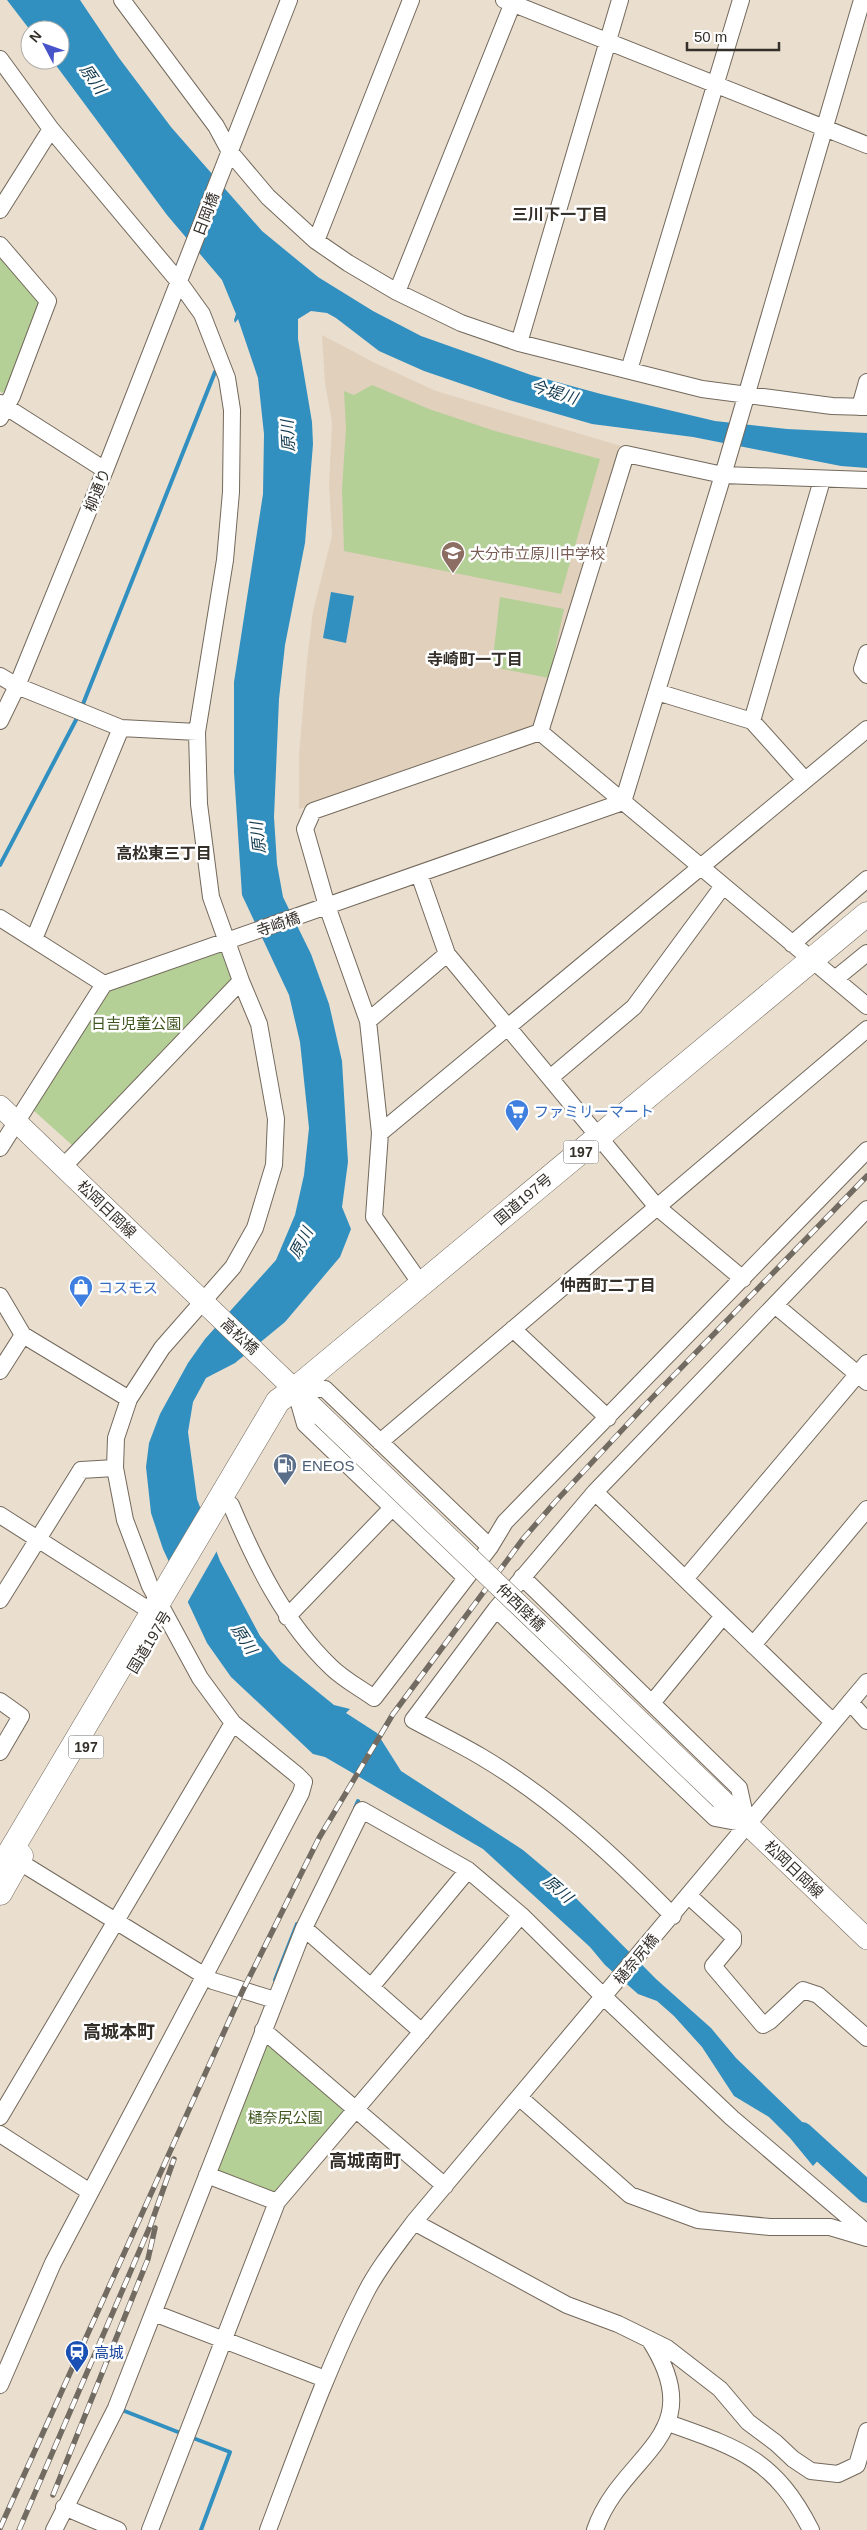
<svg xmlns="http://www.w3.org/2000/svg" width="867" height="2530" font-family="Arial,'Noto Sans JP',sans-serif">
  <style>
    .built { fill: #e0d0bc }
    .green { fill: #b4d096 }
    .water { fill: #3190c0 }
    .pier { fill: #eadecf }
    .lines { fill: none; stroke-linecap: round; stroke-linejoin: round }
    .stream { stroke: #3190c0; stroke-width: 4 }
    .river { stroke: #3190c0; stroke-width: 22 }
    .minor-casing { stroke: #73695c; stroke-width: 18 }
    .major-casing { stroke: #73695c; stroke-width: 22 }
    .highway-casing { stroke: #73695c; stroke-width: 25 }
    .minor { stroke: #fff; stroke-width: 16 }
    .major { stroke: #fff; stroke-width: 21 }
    .highway { stroke: #fff; stroke-width: 24 }
    .rail-casing { stroke: #726b62; stroke-width: 5.5 }
    .rail { stroke: #fff; stroke-width: 4; stroke-dasharray: 11; stroke-linecap: butt }
    .major-bridge-casing { stroke: #73695c; stroke-width: 22; stroke-linecap: butt }
    .major-bridge { stroke: #fff; stroke-width: 21 }
    .labels { text-anchor: middle; dominant-baseline: central; stroke-width: 5; stroke-linejoin: round; paint-order: stroke }
    .shield { fill: #fff; stroke: #716d69; stroke-width: 1 }
    .shield-label { font-size: 14px; font-weight: bold; fill: #342f29 }
    .street-label { font-size: 15px; fill: #342f29; stroke: #fff }
    .education-label { font-size: 15px; fill: #785e54; stroke: #fff; text-anchor: start }
    .park-label { font-size: 15px; fill: #3d541c; stroke: #fff }
    .shop-label { font-size: 15px; fill: #366cbe; stroke: #fff; text-anchor: start }
    .service-label { font-size: 15px; fill: #4e5e75; stroke: #fff; text-anchor: start }
    .transit-label { font-size: 15px; fill: #164399; stroke: #fff; text-anchor: start }
    .water-label { font-size: 16px; font-style: italic; fill: #153c51; stroke: #fff }
    .neighbourhood-label { font-size: 16px; font-weight: bold; fill: #342f29; stroke: #fff }
    .quarter-label { font-size: 18px; font-weight: bold; fill: #342f29; stroke: #fff }
  </style>
  <rect width="100%" height="100%" fill="#eadecf"/>
  <path class="built" d="M 322,335 L 375,363 L 436,391 L 621,446 L 538,724 L 531,729 L 299,809 L 299,756 L 307,660 L 313,611 L 332,536 L 329,485 L 332,422 L 325,383 Z"/>
  <path class="green" d="M 0,254 L 40,300 L 8,390 L 2,393 L 0,391 Z
    M 372,385 L 429,409 L 495,431 L 600,459 L 561,594 L 344,551 L 342,489 L 346,428 L 344,391 L 354,395 Z
    M 500,597 L 564,609 L 549,678 L 492,667 Z
    M 219,953 L 223,953 L 233,976 L 231,979 L 72,1145 L 33,1110 L 110,990 Z
    M 269,2042 L 344,2108 L 344,2115 L 278,2193 L 272,2194 L 219,2174 L 217,2168 L 265,2043 Z"/>
  <path class="water" d="M 7,0 L 80,0 L 119,58 L 171,127 L 262,231 L 318,277 L 373,311 L 421,336 L 531,375 L 601,394 L 715,421 L 787,429 L 867,433 L 867,468 L 841,466 L 693,437 L 592,424 L 509,400 L 424,371 L 379,351 L 336,318 L 327,313 L 311,311 L 298,319 L 298,339 L 312,422 L 313,444 L 305,543 L 285,645 L 279,699 L 274,817 L 277,864 L 283,897 L 311,954 L 329,1004 L 342,1061 L 348,1162 L 342,1207 L 351,1229 L 340,1257 L 285,1322 L 235,1363 L 206,1378 L 193,1402 L 188,1432 L 197,1499 L 220,1561 L 260,1636 L 281,1662 L 334,1705 L 350,1709 L 346,1713 L 377,1733 L 401,1771 L 523,1850 L 555,1877 L 656,1979 L 711,2028 L 736,2058 L 829,2148 L 813,2166 L 790,2138 L 769,2117 L 734,2096 L 702,2047 L 674,2016 L 657,2001 L 638,1994 L 605,1965 L 590,1947 L 483,1849 L 325,1757 L 313,1754 L 231,1677 L 207,1643 L 163,1549 L 151,1513 L 146,1467 L 149,1443 L 160,1414 L 188,1363 L 205,1339 L 276,1260 L 295,1215 L 304,1175 L 309,1128 L 300,1042 L 289,995 L 242,895 L 234,772 L 234,682 L 263,494 L 264,434 L 258,378 L 238,319 L 235,323 L 234,320 L 236,314 L 222,280 L 167,215 L 52,60 L 60,60 L 60,30 L 30,30 Z
    M 331,592 L 354,596 L 346,643 L 323,638 Z"/>
  <path class="pier" d="M 202,1505 L 218,1549 L 186,1605 L 167,1564 Z"/>
  <g class="lines">
    <path class="stream" d="M 83,704 L 215,372
      M 0,865 L 77,718
      M 355,1808 L 358,1801
      M 275,1980 L 297,1924
      M 122,2410 L 183,2434
      M 193,2438 L 230,2452 L 201,2530"/>
    <path class="river" d="M 802,2133 L 867,2192"/>
    <g class="minor-casing">
      <path id="minor" d="M 122,0 L 216,126 L 230,152 L 268,197 L 316,241 L 348,263 L 397,292 L 461,323 L 519,343 L 702,389 L 832,406 L 867,407
        M 504,0 L 867,145
        M 0,59 L 51,129 L 179,282 L 202,314 L 227,378 L 232,410 L 231,492 L 225,560 L 197,732 L 199,804 L 211,897 L 241,981 L 259,1024 L 276,1119 L 274,1165 L 255,1228 L 233,1267 L 162,1348 L 129,1399 L 116,1438 L 115,1468 L 125,1520 L 150,1586 L 200,1678 L 233,1723 L 297,1775 L 304,1782 L 301,1793 L 53,2263 L 0,2385
        M 0,210 L 51,129
        M 316,241 L 411,0
        M 0,245 L 48,301 L 12,396 L 0,418
        M 397,292 L 514,0
        M 519,343 L 620,0
        M 629,370 L 741,0
        M 0,403 L 105,470
        M 860,407 L 867,382
        M 867,653 L 862,669 L 867,675
        M 0,676 L 17,686 L 121,728 L 197,732
        M 657,692 L 752,721 L 805,780
        M 0,721 L 17,686 L 105,470 L 289,0
        M 752,721 L 822,480
        M 540,732 L 626,454 L 723,475 L 867,480
        M 540,732 L 867,1006
        M 623,802 L 723,475 L 862,0
        M 419,874 L 447,954 L 657,1207 L 743,1279
        M 0,918 L 104,984
        M 34,939 L 121,728
        M 792,944 L 867,879
        M 835,979 L 867,953
        M 368,1021 L 447,954
        M 550,1078 L 634,1007 L 723,886
        M 380,1133 L 867,729
        M 0,1148 L 104,984 L 623,802
        M 63,1167 L 241,981
        M 421,1284 L 374,1217 L 380,1133 L 368,1021 L 327,906 L 305,829 L 313,811 L 540,732
        M 0,1296 L 23,1335 L 129,1399
        M 775,1305 L 867,1382
        M 513,1329 L 608,1418
        M 0,1371 L 23,1335
        M 380,1442 L 867,1029
        M 595,1492 L 833,1722
        M 231,1505 C 256,1564 284,1622 331,1667 C 343,1679 360,1688 374,1698 L 490,1547 L 505,1522 L 867,1150
        M 0,1515 L 152,1612
        M 522,1577 L 739,1788 L 747,1824
        M 466,1578 L 305,1424 L 295,1389 L 325,1389 L 490,1547
        M 685,1579 L 867,1363
        M 0,1600 L 81,1470 L 115,1468
        M 496,1609 L 715,1818 L 747,1824
        M 287,1617 L 392,1508
        M 753,1645 L 867,1509
        M 0,1701 L 21,1716 L 0,1752
        M 850,1702 L 867,1721
        M 652,1703 L 723,1616
        M 10,1856 L 213,1981 L 275,2000
        M 689,1896 L 733,1936 L 733,1942 L 713,1966 L 763,2025 L 770,2021 L 803,1990 L 818,1995 L 867,2038
        M 673,1916 C 614,1856 553,1799 480,1756 C 458,1743 435,1732 413,1720 L 496,1609 L 595,1492 L 867,1209
        M 304,1928 L 422,2032
        M 371,1987 L 468,1870
        M 263,2030 L 445,2186
        M 519,2097 L 630,2195 L 698,2220 L 770,2227 L 830,2227 L 867,2238
        M 0,2117 L 233,1723
        M 0,2134 L 90,2192
        M 207,2175 L 277,2202
        M 414,2222 L 567,2305 L 618,2324 L 667,2348 L 720,2389 L 748,2422 L 776,2443 L 793,2459 L 811,2471 L 838,2474 L 857,2465 L 867,2431
        M 154,2313 L 325,2379
        M 668,2423 C 739,2448 775,2459 811,2530
        M 64,2507 L 118,2530
        M 54,2530 L 116,2408 L 304,1928 L 362,1810 L 468,1870 L 521,1915 L 604,1997 L 732,2118 L 867,2233
        M 150,2530 L 277,2202 L 521,1915
        M 268,2530 C 298,2451 326,2370 365,2294 C 378,2268 397,2245 414,2222 L 867,1682
        M 595,2530 C 622,2452 713,2437 649,2339"/>
    </g>
    <g class="major-casing">
      <path id="major" d="M 0,1106 L 322,1416
        M 721,1799 L 867,1939"/>
    </g>
    <g class="highway-casing">
      <path id="highway" d="M 0,1869 L 278,1401 L 295,1389 L 867,914
        M 0,1893 L 21,1856"/>
    </g>
    <use href="#minor" class="minor"/>
    <use href="#major" class="major"/>
    <use href="#highway" class="highway"/>
    <g class="rail-casing">
      <path id="rail" d="M 53,2495 L 148,2259 L 155,2228
        M 0,2528 L 243,1990 L 319,1838 L 393,1714 L 523,1539 L 556,1501 L 650,1400 L 867,1176
        M 19,2530 L 151,2224 L 174,2159"/>
    </g>
    <use href="#rail" class="rail"/>
    <g class="major-bridge-casing">
      <path id="major-bridge" d="M 322,1416 L 721,1799"/>
    </g>
    <use href="#major-bridge" class="major-bridge"/>
  </g>
  <defs>
    <g id="school-pin" transform="scale(1.25)"><path d="M0 17L-7.5 6A9.5 9.5 0 1 1 7.5 6Z" fill="#8d6e63" stroke="#fff"/><path d="M0-5L7-2L0 1L-7-2ZM-4 1L0 2.5L4 1V4Q0 6-4 4Z" fill="#fff"/></g>
    <g id="supermarket-pin" transform="scale(1.25)"><path d="M0 17L-7.5 6A9.5 9.5 0 1 1 7.5 6Z" fill="#3f7fe0" stroke="#fff"/><path d="M-6-5.5h2.5l.6 2H6L4.5 2H-2.5L-4.4-4H-6ZM-1.5 3.2a1.3 1.3 0 1 0 .1 0ZM3 3.2a1.3 1.3 0 1 0 .1 0Z" fill="#fff"/></g>
    <g id="shop-pin" transform="scale(1.25)"><path d="M0 17L-7.5 6A9.5 9.5 0 1 1 7.5 6Z" fill="#3f7fe0" stroke="#fff"/><path d="M-5-2.5h2.3a2.7 3.5 0 0 1 5.4 0H5L5.5 6h-11ZM-1.5-2.5h3a1.5 2.3 0 0 0-3 0Z" fill="#fff"/></g>
    <g id="fuel-pin" transform="scale(1.25)"><path d="M0 17L-7.5 6A9.5 9.5 0 1 1 7.5 6Z" fill="#5c6f8a" stroke="#fff"/><path d="M-5.5-6h7V0h2V4h1.3V-2.5L3-4.5l.8-.8L6-3V5H2.5V1h-1V6h-7ZM-4.2-4.7v3.2H.2V-4.7Z" fill="#fff"/></g>
    <g id="station-pin" transform="scale(1.25)"><path d="M0 17L-7.5 6A9.5 9.5 0 1 1 7.5 6Z" fill="#1a4fb4" stroke="#fff"/><path d="M-3-6H3Q5-6 5-4V2Q5 4 3 4L4.5 6H3L1.5 4h-3L-3 6H-4.5L-3 4Q-5 4-5 2V-4Q-5-6-3-6ZM-3.5-4v3h7v-3ZM-3.5 1v1.5H-2V1ZM2 1v1.5H3.5V1Z" fill="#fff"/></g>
  </defs>
  <g fill-rule="evenodd">
    <use href="#school-pin" x="453" y="553"/>
    <use href="#supermarket-pin" x="517" y="1111"/>
    <use href="#shop-pin" x="81" y="1287"/>
    <use href="#fuel-pin" x="285" y="1465"/>
    <use href="#station-pin" x="77" y="2352"/>
  </g>
  <g class="labels">
    <g class="shield">
      <rect x="563.5" y="1140.5" width="35" height="23" rx="4"/>
      <rect x="68.5" y="1735.5" width="35" height="23" rx="4"/>
    </g>
    <g class="shield-label">
      <text x="581" y="1152">197</text>
      <text x="86" y="1747">197</text>
    </g>
    <g class="street-label">
      <text transform="translate(206 214) rotate(-69)">日岡橋</text>
      <text transform="translate(97 490) rotate(-68)">柳通り</text>
      <text transform="translate(278 924) rotate(-19)">寺崎橋</text>
      <text transform="translate(523 1199) rotate(-40)">国道197号</text>
      <text transform="translate(107 1209) rotate(44)">松岡日岡線</text>
      <text transform="translate(240 1336) rotate(43)">高松橋</text>
      <text transform="translate(521 1607) rotate(44)">仲西陸橋</text>
      <text transform="translate(149 1642) rotate(-59)">国道197号</text>
      <text transform="translate(794 1869) rotate(44)">松岡日岡線</text>
      <text transform="translate(636 1959) rotate(-50)">樋奈尻橋</text>
    </g>
    <g class="education-label">
      <text x="470" y="553">大分市立原川中学校</text>
    </g>
    <g class="park-label">
      <text x="136" y="1023">日吉児童公園</text>
      <text x="285" y="2117">樋奈尻公園</text>
    </g>
    <g class="shop-label">
      <text x="534" y="1111">ファミリーマート</text>
      <text x="98" y="1287">コスモス</text>
    </g>
    <g class="service-label">
      <text x="302" y="1465">ENEOS</text>
    </g>
    <g class="transit-label">
      <text x="94" y="2352">高城</text>
    </g>
    <g class="water-label">
      <text transform="translate(93 79) rotate(55)">原川</text>
      <text transform="translate(554 392) rotate(17)">今堤川</text>
      <text transform="translate(288 436) rotate(-93)">原川</text>
      <text transform="translate(258 838) rotate(-96)">原川</text>
      <text transform="translate(301 1243) rotate(-62)">原川</text>
      <text transform="translate(244 1639) rotate(57)">原川</text>
      <text transform="translate(558 1889) rotate(41)">原川</text>
    </g>
    <g class="neighbourhood-label">
      <text x="560" y="214">三川下一丁目</text>
      <text x="475" y="659">寺崎町一丁目</text>
      <text x="164" y="853">高松東三丁目</text>
      <text x="608" y="1285">仲西町二丁目</text>
    </g>
    <g class="quarter-label">
      <text x="119" y="2032">高城本町</text>
      <text x="365" y="2161">高城南町</text>
    </g>
  </g>
  <g transform="translate(45 45) rotate(311)"><circle r="24" fill="#ffffff" stroke="#aeaca9"/>
  <path d="M0-4L9 19L0 12L-9 19Z" fill="#4753c8"/>
  <text y="-8" font-size="14" font-weight="bold" text-anchor="middle" fill="#342f29">N</text>
  </g>
  <path d="M687 42v8h92v-8" fill="none" stroke="#342f29" stroke-width="2.5"/>
  <text x="694" y="42" font-size="15" fill="#342f29" stroke="#ffffff" stroke-width="4" paint-order="stroke">50 m</text>
</svg>
